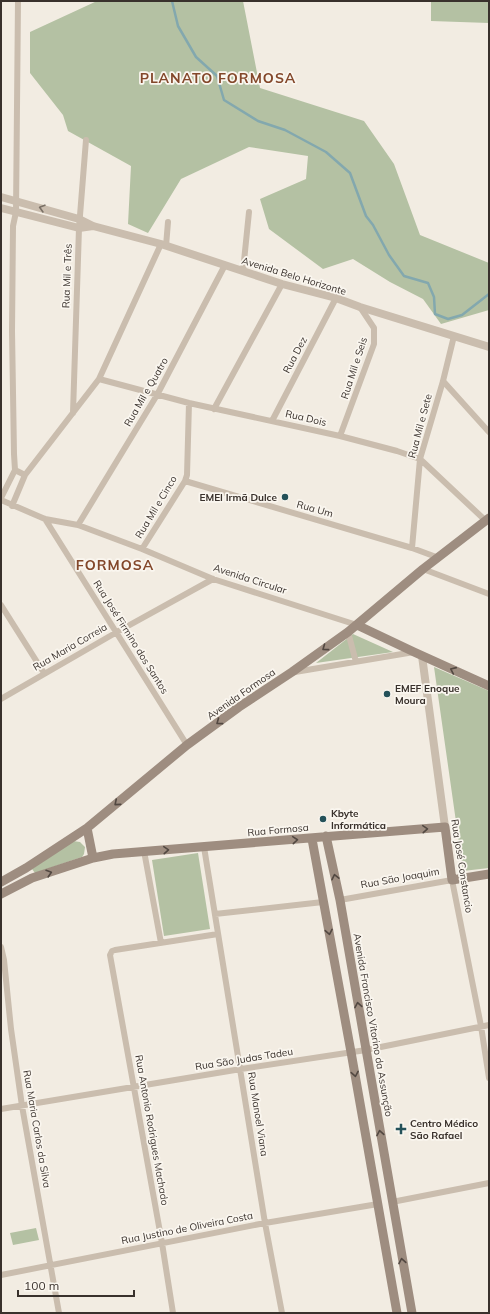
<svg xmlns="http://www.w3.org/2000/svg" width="490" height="1314" font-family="Mulish,sans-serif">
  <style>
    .green { fill: #b4c1a3 }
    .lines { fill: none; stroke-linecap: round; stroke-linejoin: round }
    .stream { stroke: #83a8ae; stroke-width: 2.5 }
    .minor { stroke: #cabdae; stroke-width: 6 }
    .tertiary { stroke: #cabdae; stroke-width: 8 }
    .secondary { stroke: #9e8d80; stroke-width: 9 }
    .oneway { stroke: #7a7066 }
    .oneway2 { stroke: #524841 }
    .poi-dot { fill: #245159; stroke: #faf6ef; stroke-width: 1.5 }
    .labels { text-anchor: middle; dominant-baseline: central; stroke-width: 3.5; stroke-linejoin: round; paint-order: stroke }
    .street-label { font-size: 10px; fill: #39312c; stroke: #faf6ef }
    .poi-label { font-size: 10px; font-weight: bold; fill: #39312c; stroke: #faf6ef; text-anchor: start }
    .district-label { font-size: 14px; font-weight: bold; letter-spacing: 1px; fill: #83472a; stroke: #faf6ef }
  </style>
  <rect width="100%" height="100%" fill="#f2ece2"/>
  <path class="green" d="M 97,1 L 243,1 L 260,88 L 364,121 L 394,164 L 420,235 L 489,263 L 489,310 L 441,324 L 423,299 L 390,282 L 353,259 L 323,269 L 269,229 L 260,199 L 306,179 L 308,156 L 249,147 L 181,179 L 148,233 L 128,224 L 131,166 L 68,131 L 63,115 L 30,73 L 30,32 Z
    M 431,1 L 489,1 L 489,23 L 431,21 Z
    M 353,634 L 393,652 L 316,663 Z
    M 434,667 L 489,691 L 489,868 L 463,871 Z
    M 73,841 L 80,842 L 85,847 L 84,854 L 82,857 L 35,873 L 32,869 Z
    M 198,853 L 210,929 L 164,936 L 152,860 Z
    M 36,1228 L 39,1240 L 13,1245 L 10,1233 Z"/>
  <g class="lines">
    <path class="stream" d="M 172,1 L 178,26 L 196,57 L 217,76 L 224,100 L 258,121 L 285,130 L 326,152 L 350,173 L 366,216 L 373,225 L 389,255 L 404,276 L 428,283 L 434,297 L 435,314 L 448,319 L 462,315 L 489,294"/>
    <path class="minor" d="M 18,1 L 16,212 L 13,226 L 12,331 L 14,454 L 15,470 L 25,475
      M 166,246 L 168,222
      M 243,271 L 249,212
      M 99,379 L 189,403 L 340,436 L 397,451 L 420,459 L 486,521
      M 443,381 L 489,432
      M 214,409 L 282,284
      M 73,413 L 79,228 L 86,140
      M 272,421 L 336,298
      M 340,436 L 374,344 L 374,328 L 360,307
      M 185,481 L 412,548 L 439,558
      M 1,498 L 15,470
      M 1,500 L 45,519 L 78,525 L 142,549 L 213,579 L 357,625
      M 12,506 L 25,475 L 99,379 L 161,244
      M 45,519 L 187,745
      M 78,525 L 157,395 L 225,265
      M 412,548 L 420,459 L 443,381 L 454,336
      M 142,549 L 185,481 L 187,475 L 189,403
      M 423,569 L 489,594
      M 1,605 L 44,673
      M 348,632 L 356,662
      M 295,672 L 414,652
      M 1,699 L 117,632 L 213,579
      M 204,847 L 265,1223 L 282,1313
      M 144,851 L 161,943
      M 340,900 L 452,880 L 481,1026 L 489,1078
      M 215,914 L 323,902
      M 1,947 L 4,960 L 11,1029 L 22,1106 L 59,1313
      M 1,1109 L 241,1069 L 366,1050 L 489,1025
      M 392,1202 L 489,1183
      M 1,1275 L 265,1223 L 378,1204
      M 173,1313 L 162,1243 L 110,955 L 112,951 L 115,950 L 218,934"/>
    <path class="tertiary" d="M 1,197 L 79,219 L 93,226 L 161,244 L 282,284 L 336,298 L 360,307 L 489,347
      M 1,208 L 79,228 L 93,226
      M 422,656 L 445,827"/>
    <path class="secondary" d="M 357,625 L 414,652 L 489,686
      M 87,828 L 93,858
      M 326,836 L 340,900 L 412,1313
      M 312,839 L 351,1052 L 397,1313
      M 1,882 L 26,868 L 87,828 L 187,745 L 239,707 L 292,672 L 348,632 L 423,569 L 489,518
      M 1,894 L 32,878 L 93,858 L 113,854 L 445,827 L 452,880 L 489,874"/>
  </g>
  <defs><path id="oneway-chevron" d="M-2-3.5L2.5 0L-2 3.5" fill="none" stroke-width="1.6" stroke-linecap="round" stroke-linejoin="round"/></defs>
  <use class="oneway" href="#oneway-chevron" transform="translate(42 208) rotate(-164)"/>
  <g class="oneway2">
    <use href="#oneway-chevron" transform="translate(325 648) rotate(144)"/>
    <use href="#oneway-chevron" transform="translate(453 670) rotate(-156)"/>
    <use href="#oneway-chevron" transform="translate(219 722) rotate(144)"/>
    <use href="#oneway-chevron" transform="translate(117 803) rotate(140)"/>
    <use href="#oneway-chevron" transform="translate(425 829) rotate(-4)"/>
    <use href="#oneway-chevron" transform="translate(295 840) rotate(-5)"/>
    <use href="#oneway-chevron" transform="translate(166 850) rotate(-4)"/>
    <use href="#oneway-chevron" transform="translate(49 873) rotate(-17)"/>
    <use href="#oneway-chevron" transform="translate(335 877) rotate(-102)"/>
    <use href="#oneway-chevron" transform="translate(329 932) rotate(79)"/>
    <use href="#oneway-chevron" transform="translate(358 1005) rotate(-100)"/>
    <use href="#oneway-chevron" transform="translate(355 1074) rotate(80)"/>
    <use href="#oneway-chevron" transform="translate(380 1133) rotate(-100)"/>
    <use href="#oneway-chevron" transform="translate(402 1261) rotate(-100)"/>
  </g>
  <g class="poi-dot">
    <circle cx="285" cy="497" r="4"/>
    <circle cx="387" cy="694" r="4"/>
    <circle cx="323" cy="819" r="4"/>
    <path d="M399 1123h4v4h4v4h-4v4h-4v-4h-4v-4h4z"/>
  </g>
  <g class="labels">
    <g class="street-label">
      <text transform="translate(67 276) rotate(-88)">Rua Mil e Três</text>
      <text transform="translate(294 276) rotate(17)">Avenida Belo Horizonte</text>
      <text transform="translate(295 355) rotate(-62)">Rua Dez</text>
      <text transform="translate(354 368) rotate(-72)">Rua Mil e Seis</text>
      <text transform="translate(146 392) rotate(-60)">Rua Mil e Quatro</text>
      <text transform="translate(306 418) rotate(13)">Rua Dois</text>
      <text transform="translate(420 426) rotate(-75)">Rua Mil e Sete</text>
      <text transform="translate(156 507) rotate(-59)">Rua Mil e Cinco</text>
      <text transform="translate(315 509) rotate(16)">Rua Um</text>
      <text transform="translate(250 579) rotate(18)">Avenida Circular</text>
      <text transform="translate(131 637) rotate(58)">Rua José Firmino dos Santos</text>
      <text transform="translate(70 647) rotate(-30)">Rua Maria Correia</text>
      <text transform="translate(241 694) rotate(-35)">Avenida Formosa</text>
      <text transform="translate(278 830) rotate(-5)">Rua Formosa</text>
      <text transform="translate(462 866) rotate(81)">Rua José Constancio</text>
      <text transform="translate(400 878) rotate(-10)">Rua São Joaquim</text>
      <text transform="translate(373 1025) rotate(80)">Avenida Francisco Vitorino da Assunção</text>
      <text transform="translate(244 1059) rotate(-9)">Rua São Judas Tadeu</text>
      <text transform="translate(258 1114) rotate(81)">Rua Manoel Viana</text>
      <text transform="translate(37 1129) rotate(80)">Rua Maria Carlos da Silva</text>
      <text transform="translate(152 1130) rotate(80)">Rua Antonio Rodrigues Machado</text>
      <text transform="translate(187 1228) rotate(-11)">Rua Justino de Oliveira Costa</text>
    </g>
    <g class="poi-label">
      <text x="277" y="497" text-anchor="end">EMEI Irmã Dulce</text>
      <text x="395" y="688">EMEF Enoque<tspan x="395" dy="12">Moura</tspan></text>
      <text x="331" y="813">Kbyte<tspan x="331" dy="12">Informática</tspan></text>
      <text x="410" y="1123">Centro Médico<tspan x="410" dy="12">São Rafael</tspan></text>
    </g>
    <g class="district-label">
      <text x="218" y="78">PLANATO FORMOSA</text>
      <text x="115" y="565">FORMOSA</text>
    </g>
  </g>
  <rect width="490" height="1314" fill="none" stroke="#39312c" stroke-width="4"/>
  <path d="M18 1290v6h116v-6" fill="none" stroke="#39312c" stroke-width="2"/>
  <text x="24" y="1290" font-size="12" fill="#39312c" stroke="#faf6ef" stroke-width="3" paint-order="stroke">100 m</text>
</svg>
